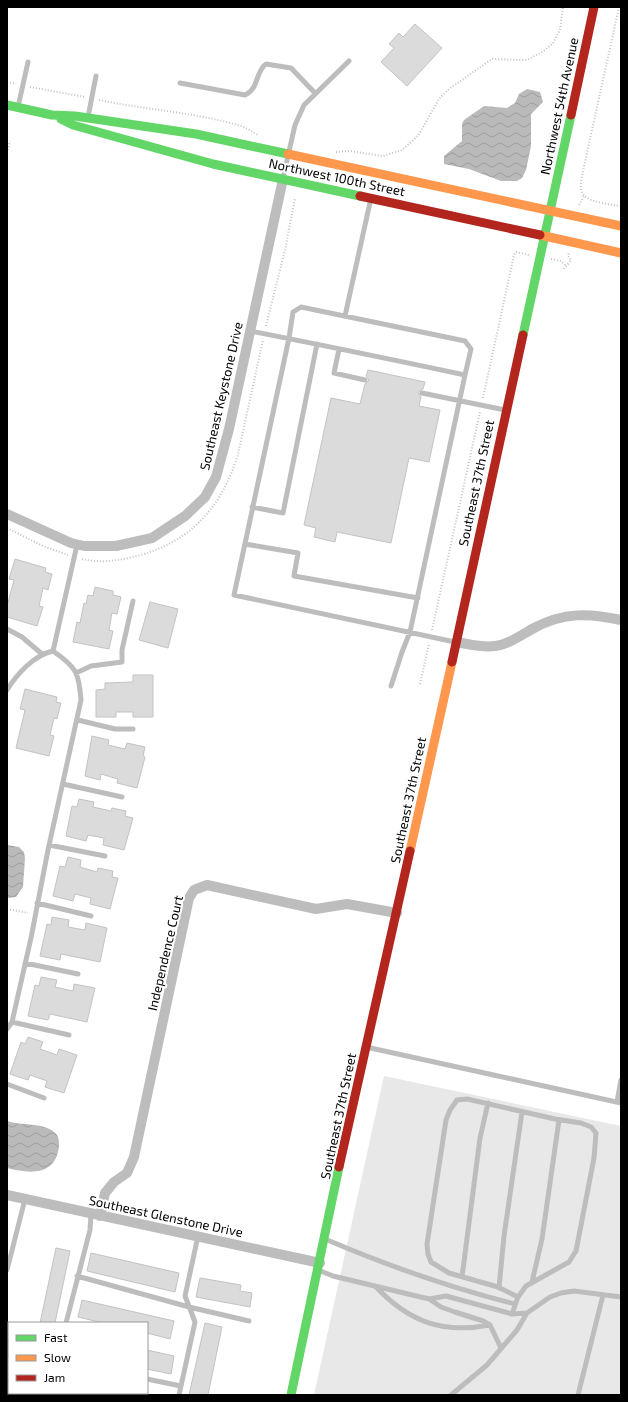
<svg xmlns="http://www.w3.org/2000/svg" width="628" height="1402" font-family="'Exo 2',sans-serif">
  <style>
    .park { fill: #e8e8e8 }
    .water { fill: url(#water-waves) }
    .building { fill: #dbdbdb; stroke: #c3c3c3 }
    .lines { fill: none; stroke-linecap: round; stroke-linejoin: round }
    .path { stroke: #c2c2c2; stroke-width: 2; stroke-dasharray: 1 2; stroke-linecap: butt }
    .lane { stroke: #bdbdbd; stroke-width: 5 }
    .street { stroke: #bdbdbd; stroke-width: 10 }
    .fast { stroke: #63d668; stroke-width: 9 }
    .slow { stroke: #ff974d; stroke-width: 9 }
    .jam { stroke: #b3261e; stroke-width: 9 }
    .labels { text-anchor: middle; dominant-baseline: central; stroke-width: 4; stroke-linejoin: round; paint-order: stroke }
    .street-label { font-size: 13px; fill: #000; stroke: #fff }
  </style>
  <defs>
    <pattern id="water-waves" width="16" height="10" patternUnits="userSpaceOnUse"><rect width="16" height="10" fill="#bababa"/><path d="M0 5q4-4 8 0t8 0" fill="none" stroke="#9e9e9e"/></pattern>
  </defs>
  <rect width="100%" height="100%" fill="#fff"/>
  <path class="park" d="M 384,1076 L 621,1126 L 621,1395 L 314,1395 Z"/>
  <path class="water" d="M 527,89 L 540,92 L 543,102 L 531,114 L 531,146 L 526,170 L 522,178 L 517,181 L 501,181 L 469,169 L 444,164 L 444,156 L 462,141 L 462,124 L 464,120 L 484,106 L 507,108 L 515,103 L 519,94 Z
    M 7,845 L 19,847 L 24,852 L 25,858 L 23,887 L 16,897 L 7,898 Z
    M 7,1121 C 21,1126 42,1122 54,1132 C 59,1135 59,1141 59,1146 C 56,1176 30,1174 7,1168 Z"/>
  <path class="building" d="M 415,24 L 442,48 L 407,86 L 381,62 L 394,48 L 389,44 L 399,33 L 403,37 Z
    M 368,370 L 425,382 L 423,389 L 418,392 L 421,397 L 419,406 L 440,410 L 429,462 L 409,458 L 391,543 L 337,532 L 335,542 L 314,537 L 316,528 L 304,525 L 331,398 L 360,404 L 365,384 L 369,380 L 366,376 Z
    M 15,559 L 46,568 L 45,572 L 52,574 L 48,590 L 43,588 L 39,606 L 43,607 L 37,626 L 7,617 L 7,606 L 14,580 L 9,579 Z
    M 95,587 L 113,591 L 113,595 L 121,597 L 117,614 L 112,613 L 109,630 L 113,631 L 109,649 L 73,642 L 77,622 L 80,623 L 84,603 L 86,604 L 88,595 L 93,596 Z
    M 150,602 L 178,609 L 168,648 L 139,640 Z
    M 133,675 L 153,675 L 153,717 L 133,717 L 133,712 L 116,712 L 116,717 L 96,717 L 96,690 L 105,689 L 105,683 L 133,682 Z
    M 25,689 L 57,697 L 56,702 L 61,703 L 57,719 L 54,718 L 50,735 L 54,736 L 49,756 L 16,748 L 25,710 L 20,709 Z
    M 92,736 L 109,740 L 108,745 L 125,749 L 127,743 L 145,747 L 143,756 L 145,757 L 137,788 L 117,783 L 118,779 L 101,774 L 100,780 L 85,776 Z
    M 79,799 L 94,802 L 93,807 L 111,811 L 112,808 L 126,811 L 125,816 L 133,818 L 124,850 L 103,845 L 104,838 L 88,835 L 86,841 L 66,836 L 72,806 L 77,807 Z
    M 68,857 L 81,860 L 80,867 L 97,872 L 98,868 L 113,871 L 112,877 L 118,878 L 110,909 L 90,904 L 91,898 L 75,894 L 73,901 L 53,896 L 60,866 L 65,867 Z
    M 52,917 L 69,920 L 68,927 L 85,930 L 86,923 L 107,928 L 100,962 L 61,954 L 60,960 L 40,956 L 47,924 L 51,925 Z
    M 41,977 L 57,980 L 55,987 L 73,991 L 74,984 L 95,988 L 87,1022 L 50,1014 L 48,1020 L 28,1016 L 35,985 L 39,986 Z
    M 28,1037 L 43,1042 L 40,1049 L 57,1055 L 59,1049 L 77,1055 L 64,1093 L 45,1087 L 47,1081 L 30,1075 L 28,1080 L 10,1074 L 21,1042 L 25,1044 Z
    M 56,1248 L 70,1251 L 55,1323 L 40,1323 Z
    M 91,1253 L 179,1273 L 175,1292 L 87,1271 Z
    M 200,1278 L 241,1285 L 240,1291 L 252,1293 L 250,1307 L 196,1297 Z
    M 82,1300 L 174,1321 L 170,1339 L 147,1333 L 147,1323 L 103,1323 L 78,1317 Z
    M 205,1323 L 222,1327 L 208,1395 L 189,1395 Z
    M 147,1350 L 174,1356 L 171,1374 L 147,1369 Z"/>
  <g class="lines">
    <path class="path" d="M 619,7 L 583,171 C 582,177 580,184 581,190 C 584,203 610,204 621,206
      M 7,82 L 16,84
      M 30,87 L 85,97
      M 99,100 C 146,110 195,112 241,126 C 247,128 252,132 258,135
      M 336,152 L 350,151 L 383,156 L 402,150 L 418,136 L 439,99 L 449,89 L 476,70 L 492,59 L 527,60 L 544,51 L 553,43 L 560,30 L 563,7
      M 7,153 L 10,141
      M 579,205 L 584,196
      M 551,259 L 561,261 L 566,266
      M 564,269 L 571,260 L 568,256 L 569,252
      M 266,326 L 285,250 L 295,198
      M 483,398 L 514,255 L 516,252 L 529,255
      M 7,528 L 43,546 L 68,555
      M 82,559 C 98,563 117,561 133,557 C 189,544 222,508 238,454 L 263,340
      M 432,630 L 480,412
      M 420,684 L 429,644
      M 7,909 L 28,913"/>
    <path class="lane" d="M 180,83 L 245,95 C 259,89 255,72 266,64 L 291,68 L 315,93
      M 18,107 L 28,62
      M 88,117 L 96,76
      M 283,178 L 295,125 L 304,105 L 349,61
      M 345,316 L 371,198
      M 250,331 C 322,345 394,360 465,375 L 471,349 L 465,341 L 301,307 L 293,312 L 289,338 L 234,595 L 455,642
      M 339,349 L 334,373 L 365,380
      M 422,393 L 505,410
      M 252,507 L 283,513 L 317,344
      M 245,544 L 298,553 L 294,576 L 418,598
      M 7,629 L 22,637 L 42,654
      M 76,673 L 91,666 L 122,662 L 122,650 L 133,601
      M 391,686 L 402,652 L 410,632 L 465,375
      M 7,690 C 17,674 34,655 53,651 L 77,545
      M 78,720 L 115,729 L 133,729
      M 63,784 L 122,797
      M 49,845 L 105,856
      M 37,903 L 91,916
      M 25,963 L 78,974
      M 12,1022 L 69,1035
      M 7,1029 L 12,1022 L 31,938 L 48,850 L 81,700 C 79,672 76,667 53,651
      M 366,1047 L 621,1103
      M 7,1084 L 44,1098
      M 617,1102 L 621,1080
      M 325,1239 C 386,1265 451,1288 515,1304
      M 7,1270 L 25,1199
      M 318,1270 L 333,1276 L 429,1299 L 446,1296 L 512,1314 L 527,1313
      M 77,1276 L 189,1307 L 249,1321
      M 462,1277 L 480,1138 L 488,1103
      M 532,1282 L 542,1239 L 559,1120
      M 375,1286 C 409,1322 442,1334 490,1325
      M 499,1288 L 504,1236 L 522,1112
      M 429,1299 L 441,1307 L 455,1312 L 483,1321 L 490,1325 L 501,1348
      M 512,1314 L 518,1297 L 526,1286 L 569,1262 L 576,1251 L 594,1158 L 596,1133 L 591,1127 L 581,1123 L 555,1119 L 467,1099 L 457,1100 L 450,1110 L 446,1120 L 427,1244 L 428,1254 L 431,1262 L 449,1273 L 498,1287 L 518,1297
      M 66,1323 L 90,1230 L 91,1214
      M 147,1379 L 181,1386 L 195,1322 L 185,1296 L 198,1236
      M 179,1395 L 181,1386
      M 451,1395 L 487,1365 L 517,1330 L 527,1313 L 550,1297 L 561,1293 L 574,1291 L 621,1297
      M 578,1395 L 603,1295"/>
    <path class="street" d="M 7,514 L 71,543 L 84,546 L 116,546 L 152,538 L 185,516 L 205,497 L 216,477 L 229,429 L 283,179
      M 456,642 C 469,644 482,648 495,646 C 510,644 521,635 534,628 C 564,612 589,613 621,620
      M 7,1195 L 320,1263
      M 100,1216 L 105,1193 L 114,1182 L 127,1173 L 134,1157 L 189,898 L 194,890 L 207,885 L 316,909 L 347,904 L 397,913"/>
    <path class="fast" d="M 7,105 L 52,115 L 75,116 L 196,134 L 288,154
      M 61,119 L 73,125 L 213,164 L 360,196
      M 523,335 L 571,115
      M 291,1395 L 339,1167"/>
    <path class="slow" d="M 288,154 L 621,226
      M 540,235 L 621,253
      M 410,851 L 452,662"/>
    <path class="jam" d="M 571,115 L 594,7
      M 360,196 L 540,235
      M 452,662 L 523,335
      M 339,1167 L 410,851"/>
  </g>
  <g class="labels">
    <g class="street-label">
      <text transform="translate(559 106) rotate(-78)">Northwest 54th Avenue</text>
      <text transform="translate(337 177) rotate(12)">Northwest 100th Street</text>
      <text transform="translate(221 396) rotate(-77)">Southeast Keystone Drive</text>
      <text transform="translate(476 483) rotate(-78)">Southeast 37th Street</text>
      <text transform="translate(408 800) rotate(-78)">Southeast 37th Street</text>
      <text transform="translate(165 953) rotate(-77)">Independence Court</text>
      <text transform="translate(338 1116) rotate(-78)">Southeast 37th Street</text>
      <text transform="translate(166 1216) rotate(12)">Southeast Glenstone Drive</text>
    </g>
  </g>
  <rect width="628" height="1402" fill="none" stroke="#000000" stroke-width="16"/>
  <rect x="8" y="1322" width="140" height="72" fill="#ffffff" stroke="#999999"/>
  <rect x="16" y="1335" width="20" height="6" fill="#63d668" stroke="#999999"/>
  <text x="44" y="1342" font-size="12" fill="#000000">Fast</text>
  <rect x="16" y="1355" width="20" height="6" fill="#ff974d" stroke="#999999"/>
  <text x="44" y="1362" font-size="12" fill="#000000">Slow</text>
  <rect x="16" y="1375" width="20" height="6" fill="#b3261e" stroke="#999999"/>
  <text x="44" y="1382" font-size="12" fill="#000000">Jam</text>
</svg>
